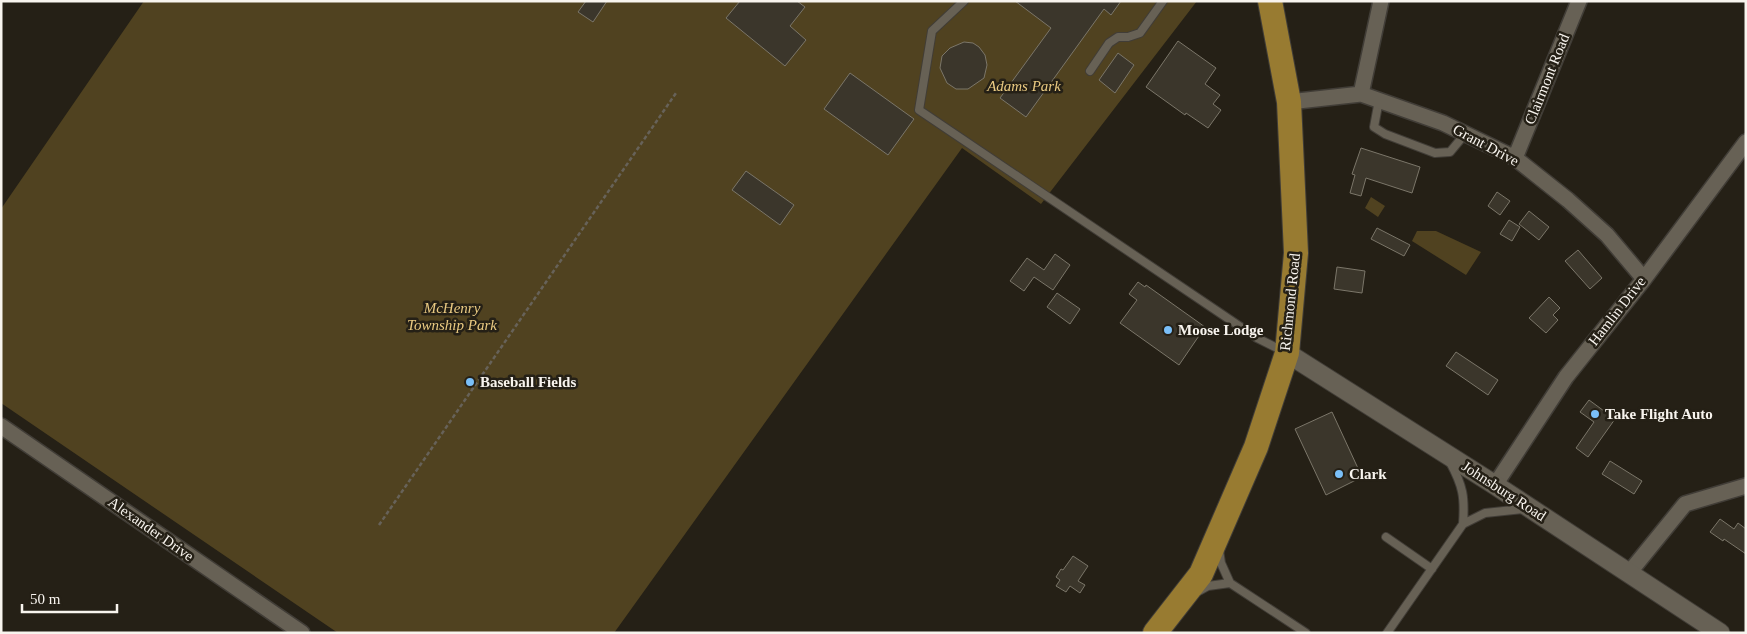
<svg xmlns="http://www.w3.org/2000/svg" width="1747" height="634" font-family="'Times New Roman',serif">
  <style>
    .green { fill: #504220 }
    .building { fill: #3b362b; stroke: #7b7669 }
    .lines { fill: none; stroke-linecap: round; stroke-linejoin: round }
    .service-casing { stroke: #413d37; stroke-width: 10 }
    .minor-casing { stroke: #413d37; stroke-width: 18 }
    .tertiary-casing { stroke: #413d37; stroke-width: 21 }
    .primary-casing { stroke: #413d37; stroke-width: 26 }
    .path { stroke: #676259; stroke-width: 2.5; stroke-dasharray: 4 2.5; stroke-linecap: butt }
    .service { stroke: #676155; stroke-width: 8 }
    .minor { stroke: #676155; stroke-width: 15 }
    .tertiary { stroke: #676155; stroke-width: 19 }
    .primary { stroke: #987b31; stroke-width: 24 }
    .poi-dot { fill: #7abff8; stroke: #252016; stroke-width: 2 }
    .labels { text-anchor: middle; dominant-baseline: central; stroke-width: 5; stroke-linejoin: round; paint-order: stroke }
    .street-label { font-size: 15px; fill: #f8f4ee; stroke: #252016 }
    .park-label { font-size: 15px; font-style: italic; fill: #eaca82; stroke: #252016 }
    .poi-label { font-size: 15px; font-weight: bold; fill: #f8f4ee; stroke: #252016; text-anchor: start }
  </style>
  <rect width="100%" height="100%" fill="#252016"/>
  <path class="green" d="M 144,1 L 1197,1 L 1041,204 L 962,148 L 614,633 L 338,633 L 1,403 L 1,209 Z
    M 1371,197 L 1385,206 L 1378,217 L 1365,208 Z
    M 1417,231 L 1436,231 L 1481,252 L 1466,275 L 1412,241 Z"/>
  <path class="building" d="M 586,1 L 607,1 L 593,22 L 578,12 Z
    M 740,1 L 797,1 L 805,7 L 790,26 L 806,40 L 785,66 L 726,18 Z
    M 1015,1 L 1121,1 L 1111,15 L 1104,9 L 1026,117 L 1000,98 L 1051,28 Z
    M 1178,41 L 1216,68 L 1205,84 L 1220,95 L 1213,104 L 1221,110 L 1208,128 L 1186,113 L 1185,115 L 1146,87 Z
    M 964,42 L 973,43 L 979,47 L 985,55 L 987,65 L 984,78 L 968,89 L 956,89 L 947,83 L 940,68 L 942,56 L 950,48 Z
    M 1118,53 L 1134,65 L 1115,93 L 1099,80 Z
    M 850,73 L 914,119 L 888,155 L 824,109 Z
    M 1361,148 L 1420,167 L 1412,193 L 1366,178 L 1361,196 L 1350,193 L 1355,175 L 1352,174 Z
    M 746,171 L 794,205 L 780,225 L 732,190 Z
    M 1497,192 L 1510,201 L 1500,215 L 1488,206 Z
    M 1529,211 L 1549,227 L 1539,240 L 1519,224 Z
    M 1509,220 L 1520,227 L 1512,241 L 1500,234 Z
    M 1377,228 L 1410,245 L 1404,256 L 1371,239 Z
    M 1578,250 L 1602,278 L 1590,289 L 1565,261 Z
    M 1055,254 L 1070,265 L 1053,290 L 1034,277 L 1024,291 L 1010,281 L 1027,258 L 1044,270 Z
    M 1337,267 L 1365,271 L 1362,293 L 1334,289 Z
    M 1138,282 L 1145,287 L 1146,285 L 1205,327 L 1179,365 L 1120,323 L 1137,300 L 1129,294 Z
    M 1057,293 L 1080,309 L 1070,324 L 1047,307 Z
    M 1549,297 L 1560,308 L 1553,315 L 1558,320 L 1546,333 L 1529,318 Z
    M 1456,352 L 1498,380 L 1488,395 L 1446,366 Z
    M 1589,400 L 1615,419 L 1588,457 L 1576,448 L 1594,422 L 1580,412 Z
    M 1332,412 L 1362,477 L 1326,495 L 1295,429 Z
    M 1610,461 L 1642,481 L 1634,494 L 1602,474 Z
    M 1720,519 L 1734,529 L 1738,523 L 1746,529 L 1746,554 L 1724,539 L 1723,541 L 1710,532 Z
    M 1073,556 L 1088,566 L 1078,581 L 1085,585 L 1080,593 L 1070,586 L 1066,592 L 1056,586 L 1060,580 L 1056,577 L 1061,569 L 1063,570 Z"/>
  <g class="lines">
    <g class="service-casing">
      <path id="service" d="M 964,1 L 932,31 L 919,110 L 1257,338 L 1283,351
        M 1090,71 L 1109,43 L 1118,37 L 1128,37 L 1140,33 L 1163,1
        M 1379,100 L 1374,127 L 1385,134 L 1435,153 L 1450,152 L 1465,134
        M 1450,462 C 1463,486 1465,497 1463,524
        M 1386,537 L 1432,569
        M 1219,550 L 1221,563 L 1230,583 L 1306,633
        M 1199,591 L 1208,586 L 1230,583
        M 1387,633 L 1463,524 L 1485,513 L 1523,509"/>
    </g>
    <g class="minor-casing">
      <path id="minor" d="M 1361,94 L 1381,1
        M 1289,102 L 1361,94 L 1443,123 L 1515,158 L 1568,200 L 1607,235 L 1644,279
        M 1515,158 L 1579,1
        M 1,426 L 302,633
        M 1495,485 L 1566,377 L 1644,279 L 1746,142
        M 1629,573 L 1685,504 L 1746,486"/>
    </g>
    <g class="tertiary-casing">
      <path id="tertiary" d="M 1287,353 L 1495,485 L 1720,633"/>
    </g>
    <g class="primary-casing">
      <path id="primary" d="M 1155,633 L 1201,574 L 1256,447 L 1287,353 L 1296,253 L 1289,102 L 1270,1"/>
    </g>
    <path class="path" d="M 379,525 L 676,93"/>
    <use href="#service" class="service"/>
    <use href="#minor" class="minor"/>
    <use href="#tertiary" class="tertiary"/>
    <use href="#primary" class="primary"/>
  </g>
  <g class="poi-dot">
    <circle cx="1168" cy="330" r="5"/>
    <circle cx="470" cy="382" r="5"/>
    <circle cx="1595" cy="414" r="5"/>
    <circle cx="1339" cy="474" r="5"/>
  </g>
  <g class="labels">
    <g class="street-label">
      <text transform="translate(1547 79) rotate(-68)">Clairmont Road</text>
      <text transform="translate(1486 145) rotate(28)">Grant Drive</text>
      <text transform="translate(1290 302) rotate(-84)">Richmond Road</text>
      <text transform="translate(1617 311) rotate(-52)">Hamlin Drive</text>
      <text transform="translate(1504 491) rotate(33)">Johnsburg Road</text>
      <text transform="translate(151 529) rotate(35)">Alexander Drive</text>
    </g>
    <g class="park-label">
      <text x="1024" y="86">Adams Park</text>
      <text x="452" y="308">McHenry<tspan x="452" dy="17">Township Park</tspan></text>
    </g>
    <g class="poi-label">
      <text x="1178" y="330">Moose Lodge</text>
      <text x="480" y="382">Baseball Fields</text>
      <text x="1605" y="414">Take Flight Auto</text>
      <text x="1349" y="474">Clark</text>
    </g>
  </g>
  <rect width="1747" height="634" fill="none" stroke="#f8f4ee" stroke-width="5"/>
  <path d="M22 604v8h95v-8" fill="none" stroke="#f8f4ee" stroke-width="2.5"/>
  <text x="30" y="604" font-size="15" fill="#f8f4ee" stroke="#252016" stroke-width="4" paint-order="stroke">50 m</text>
</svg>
